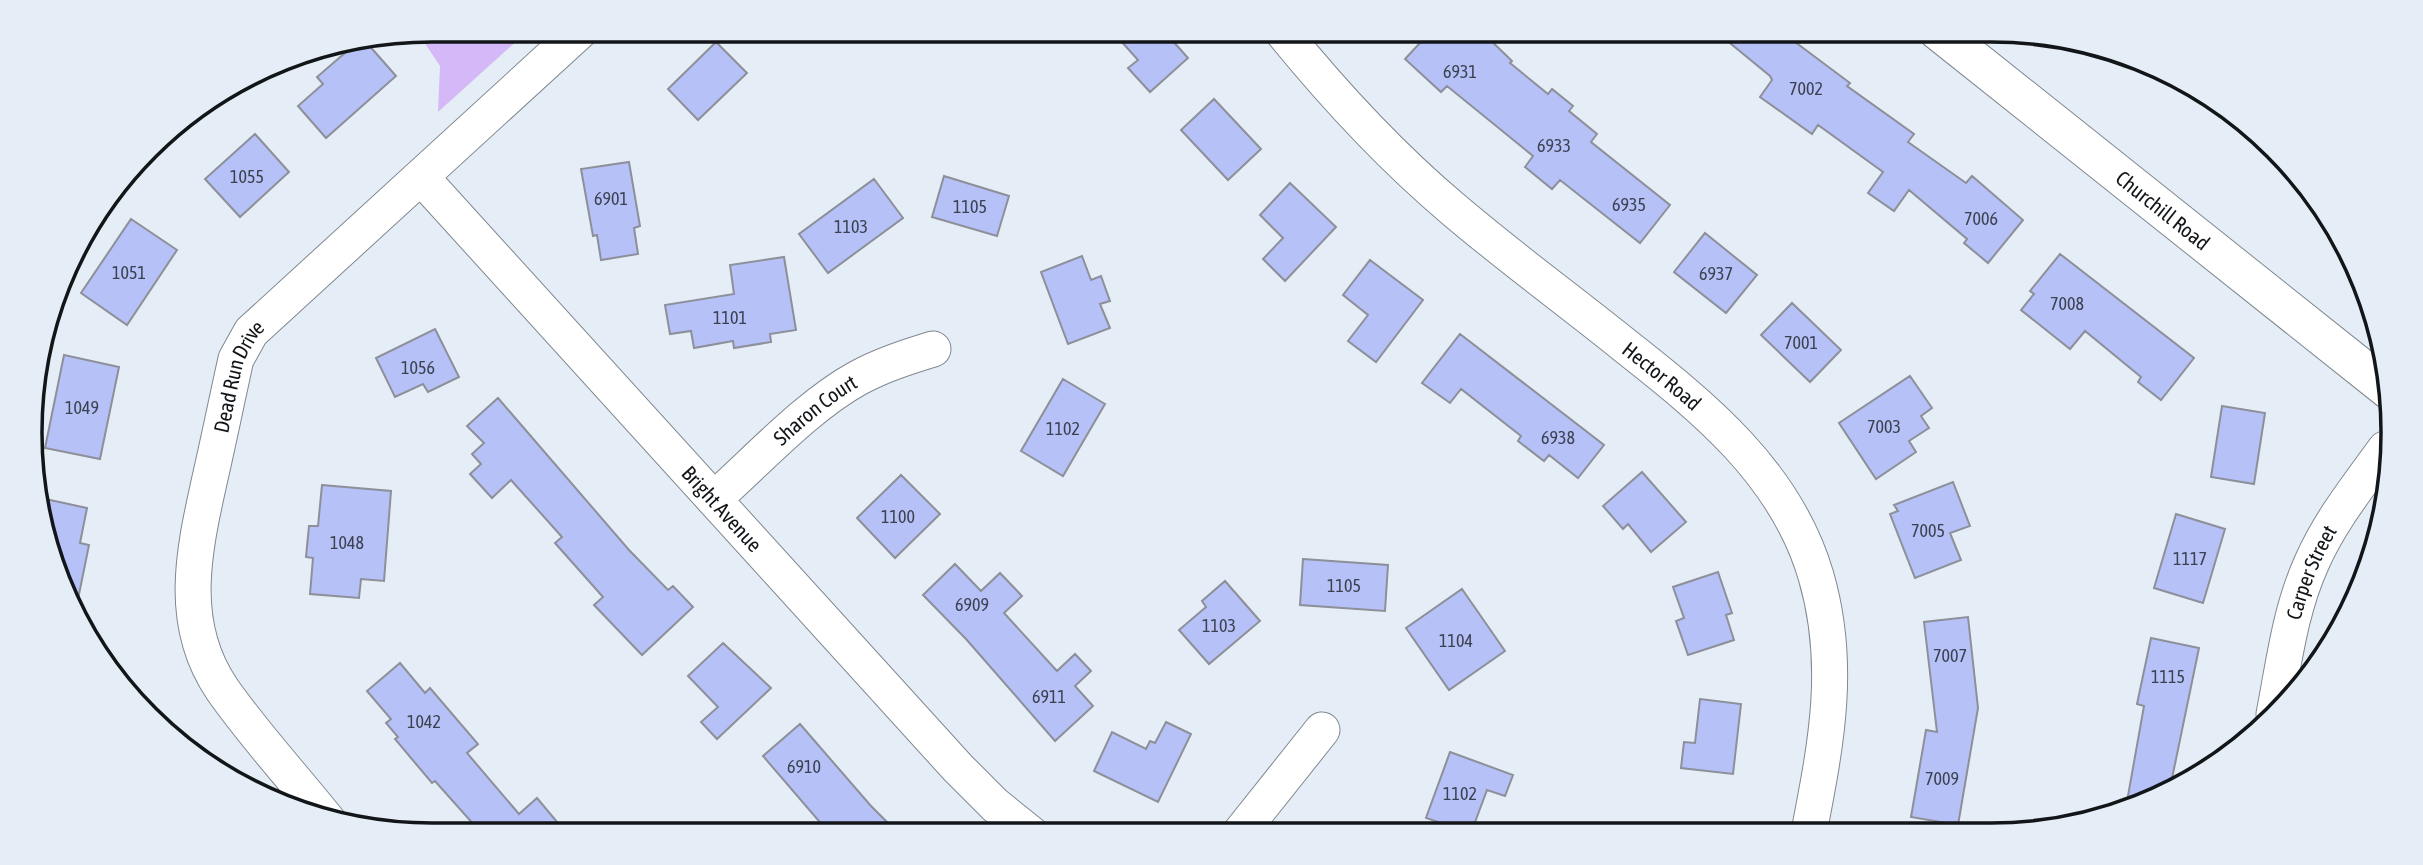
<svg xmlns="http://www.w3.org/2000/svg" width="2423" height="865" font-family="'Asap Condensed',sans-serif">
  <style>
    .green { fill: #d4b8f7 }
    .building { fill: #b5c1f7; stroke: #8d8f99; stroke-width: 2 }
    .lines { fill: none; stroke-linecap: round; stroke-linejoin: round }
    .minor-casing { stroke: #808890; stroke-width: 37 }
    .tertiary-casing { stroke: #808890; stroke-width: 40 }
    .minor { stroke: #fff; stroke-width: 35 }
    .tertiary { stroke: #fff; stroke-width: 38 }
    .labels { text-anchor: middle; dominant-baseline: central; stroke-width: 7; stroke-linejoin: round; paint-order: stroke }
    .number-label { font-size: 18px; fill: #3c4150 }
    .street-label { font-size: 21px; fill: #131619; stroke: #e5eef7 }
    .rim { fill: none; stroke: #131619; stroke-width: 3.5 }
  </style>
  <rect width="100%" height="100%" fill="#e5eef7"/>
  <path class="green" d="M 433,30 L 529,30 L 438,112 L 440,66 L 418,33 Z"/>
  <path class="building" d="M 1111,30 L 1163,30 L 1188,58 L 1150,92 L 1128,68 L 1138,60 Z
    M 1432,30 L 1480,30 L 1512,61 L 1510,63 L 1548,94 L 1552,89 L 1573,106 L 1569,111 L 1597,134 L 1591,142 L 1670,205 L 1640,243 L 1560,180 L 1552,189 L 1525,167 L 1533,156 L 1447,86 L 1441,92 L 1405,59 Z
    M 1714,30 L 1779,30 L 1850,83 L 1847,86 L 1914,134 L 1908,142 L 1966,183 L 1972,176 L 2023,220 L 1988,263 L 1964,243 L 1967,239 L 1909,190 L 1894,211 L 1868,193 L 1883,172 L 1818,125 L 1812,134 L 1760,97 L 1772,80 L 1770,76 Z
    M 716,42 L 747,73 L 698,120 L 668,89 Z
    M 367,43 L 396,76 L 326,138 L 298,106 L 323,84 L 317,77 L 353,46 Z
    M 1214,99 L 1261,149 L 1228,180 L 1181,130 Z
    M 255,134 L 289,172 L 240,217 L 205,179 Z
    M 629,162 L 640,226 L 634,228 L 638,254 L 601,260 L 597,235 L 593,236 L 581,169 Z
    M 944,176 L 1009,196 L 997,236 L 932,217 Z
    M 874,179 L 903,218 L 828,273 L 799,234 Z
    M 1290,183 L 1336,227 L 1285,281 L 1263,259 L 1283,238 L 1260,215 Z
    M 131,219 L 177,250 L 127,325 L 81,293 Z
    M 1705,233 L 1757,275 L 1726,313 L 1674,272 Z
    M 2060,254 L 2194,358 L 2161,400 L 2138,382 L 2141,377 L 2085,331 L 2070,349 L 2021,310 L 2034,294 L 2030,291 Z
    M 1082,256 L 1091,280 L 1101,276 L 1110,301 L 1100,304 L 1110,328 L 1068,344 L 1041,272 Z
    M 784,257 L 796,330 L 770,334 L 771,342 L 734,348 L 733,341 L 694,348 L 691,331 L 670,334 L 665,305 L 734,294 L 730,265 Z
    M 1370,260 L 1423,300 L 1376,362 L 1348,341 L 1368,315 L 1343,295 Z
    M 1792,303 L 1841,350 L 1810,382 L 1761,335 Z
    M 435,329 L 459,377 L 428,392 L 423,384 L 395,397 L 376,358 Z
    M 1460,334 L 1604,445 L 1578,478 L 1549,455 L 1544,461 L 1518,441 L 1521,436 L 1461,389 L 1450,403 L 1422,383 Z
    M 64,355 L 119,367 L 100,459 L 45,448 Z
    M 1910,376 L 1932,408 L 1921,416 L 1929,428 L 1909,441 L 1916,452 L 1876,479 L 1839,423 Z
    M 1063,379 L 1105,404 L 1063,476 L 1021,451 Z
    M 498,398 L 629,550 L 668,590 L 673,586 L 693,607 L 642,655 L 594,605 L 603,597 L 555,543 L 562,537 L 511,480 L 492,498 L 470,474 L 481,464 L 472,454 L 484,443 L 467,426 Z
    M 2222,406 L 2265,413 L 2254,484 L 2211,477 Z
    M 1642,472 L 1686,522 L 1651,552 L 1628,524 L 1623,529 L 1603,506 Z
    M 901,475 L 940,514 L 895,558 L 857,518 Z
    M 1953,482 L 1970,526 L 1950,533 L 1961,560 L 1915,578 L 1890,514 L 1898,511 L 1894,505 Z
    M 322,485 L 391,491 L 384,581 L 361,579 L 359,598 L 310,594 L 313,558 L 306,557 L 309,526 L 318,526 Z
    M 41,498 L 87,508 L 80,543 L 89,545 L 76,609 L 43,536 Z
    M 2176,514 L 2225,529 L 2203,603 L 2154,588 Z
    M 1303,559 L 1388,565 L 1385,611 L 1300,605 Z
    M 955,564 L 981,591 L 1000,573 L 1022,596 L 1004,613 L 1057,671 L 1075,654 L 1091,671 L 1075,686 L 1093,706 L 1055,741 L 966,639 L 923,595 Z
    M 1718,572 L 1732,613 L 1726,615 L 1734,640 L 1688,655 L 1676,621 L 1684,618 L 1673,587 Z
    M 1225,581 L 1260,621 L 1209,664 L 1179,630 L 1206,607 L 1202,601 Z
    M 1462,589 L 1505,651 L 1449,690 L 1406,628 Z
    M 1968,617 L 1978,708 L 1958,825 L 1911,817 L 1926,730 L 1937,732 L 1924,622 Z
    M 2151,638 L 2199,648 L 2169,793 L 2126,807 L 2144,706 L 2137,704 Z
    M 723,643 L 771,688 L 717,739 L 701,722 L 718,707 L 688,676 Z
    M 400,663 L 425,693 L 430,688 L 478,744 L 467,753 L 519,814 L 537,798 L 568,835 L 483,835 L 435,781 L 432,783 L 395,739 L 398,737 L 386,723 L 391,719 L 367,691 Z
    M 1700,699 L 1741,704 L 1733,774 L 1681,768 L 1684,742 L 1695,743 Z
    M 1166,722 L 1191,734 L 1158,802 L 1094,771 L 1112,732 L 1146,749 L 1150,741 L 1155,743 Z
    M 800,724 L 871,806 L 899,834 L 830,834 L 763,756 Z
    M 1450,752 L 1513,775 L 1505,796 L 1487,790 L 1471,833 L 1426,818 Z"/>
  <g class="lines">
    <g class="minor-casing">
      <g id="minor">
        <path id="s1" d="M 1281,30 C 1333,94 1389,155 1453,209 C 1508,256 1567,299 1623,344 C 1703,407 1786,473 1816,576 C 1842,665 1826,744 1809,832"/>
        <path id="s2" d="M 421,177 L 958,768 L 995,805 L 1031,834"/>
        <path id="s3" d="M 714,499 C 758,460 807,406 858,378 C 882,365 907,357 933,349"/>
        <path id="s4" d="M 2274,714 C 2284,663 2290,610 2312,562 C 2330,521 2359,485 2385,449"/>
        <path id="s5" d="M 329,822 C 294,778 254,735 222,689 C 177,623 194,550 210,478 C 219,439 227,399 236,359 L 251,332 L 581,30"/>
        <path d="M 1240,833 L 1322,730"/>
      </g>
    </g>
    <g class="tertiary-casing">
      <g id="tertiary">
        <path id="s6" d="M 1937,30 L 2389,390"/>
      </g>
    </g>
    <use href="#minor" class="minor"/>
    <use href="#tertiary" class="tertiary"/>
  </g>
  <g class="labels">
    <g class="number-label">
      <text x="1460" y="71">6931</text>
      <text x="1806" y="88">7002</text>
      <text x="1554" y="145">6933</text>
      <text x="247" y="176">1055</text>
      <text x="611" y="198">6901</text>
      <text x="1629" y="204">6935</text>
      <text x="970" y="206">1105</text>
      <text x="1981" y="218">7006</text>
      <text x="851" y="226">1103</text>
      <text x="129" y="272">1051</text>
      <text x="1716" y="273">6937</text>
      <text x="2067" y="303">7008</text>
      <text x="730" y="317">1101</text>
      <text x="1801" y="342">7001</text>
      <text x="418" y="367">1056</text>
      <text x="82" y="407">1049</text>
      <text x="1884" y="426">7003</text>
      <text x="1063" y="428">1102</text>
      <text x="1558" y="437">6938</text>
      <text x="898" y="516">1100</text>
      <text x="1928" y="530">7005</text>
      <text x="347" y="542">1048</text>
      <text x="2190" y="558">1117</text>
      <text x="1344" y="585">1105</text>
      <text x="972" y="604">6909</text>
      <text x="1219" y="625">1103</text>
      <text x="1456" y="640">1104</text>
      <text x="1950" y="655">7007</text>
      <text x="2168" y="676">1115</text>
      <text x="1049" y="696">6911</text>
      <text x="424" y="721">1042</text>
      <text x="804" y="766">6910</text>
      <text x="1942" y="778">7009</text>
      <text x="1460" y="793">1102</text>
    </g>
    <g class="street-label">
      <text stroke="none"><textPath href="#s6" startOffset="289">Churchill Road</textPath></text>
      <text stroke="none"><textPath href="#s1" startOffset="516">Hector Road</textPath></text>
      <text stroke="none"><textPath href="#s5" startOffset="495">Dead Run Drive</textPath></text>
      <text stroke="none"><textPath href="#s3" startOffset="135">Sharon Court</textPath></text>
      <text stroke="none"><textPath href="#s2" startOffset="448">Bright Avenue</textPath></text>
      <text stroke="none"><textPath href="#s4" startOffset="147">Carper Street</textPath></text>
    </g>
  </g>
  <path d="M0 0H2423V865H0ZM432 42H1991A390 390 0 0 1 2381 432V433A390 390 0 0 1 1991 823H432A390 390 0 0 1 42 433V432A390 390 0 0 1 432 42Z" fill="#e5eef7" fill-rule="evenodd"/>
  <path class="rim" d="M432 42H1991A390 390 0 0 1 2381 432V433A390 390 0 0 1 1991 823H432A390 390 0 0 1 42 433V432A390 390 0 0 1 432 42Z"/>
</svg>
